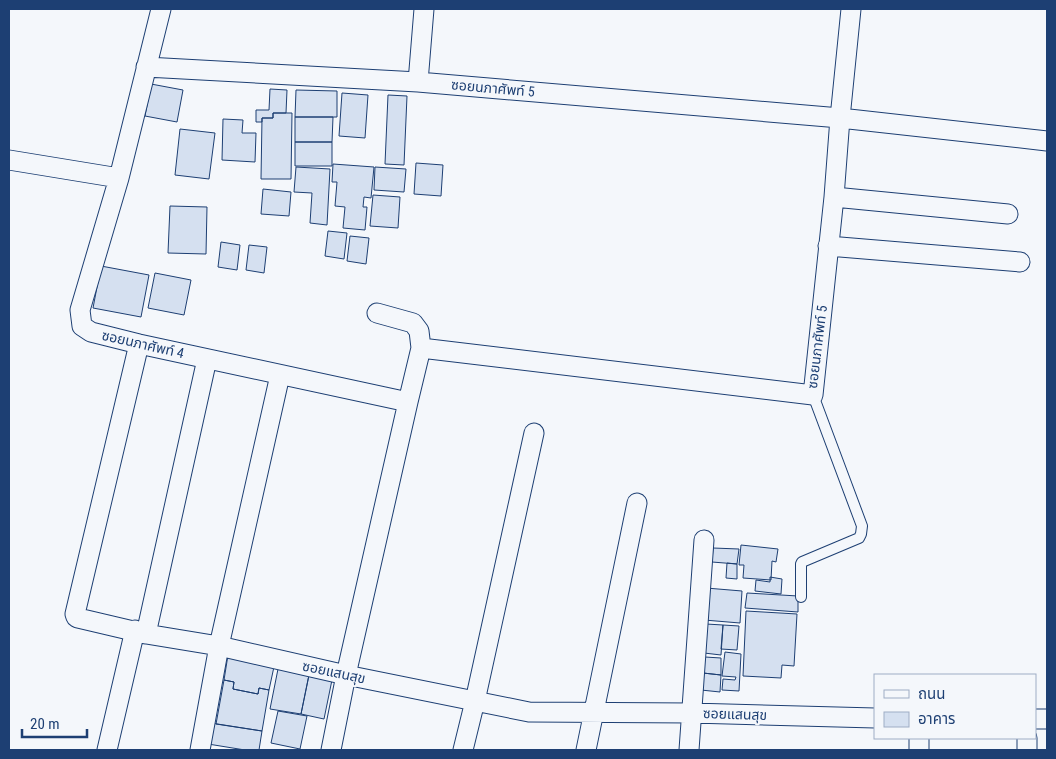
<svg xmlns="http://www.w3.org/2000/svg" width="1056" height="759" font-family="'Roboto Condensed','Noto Sans Thai',sans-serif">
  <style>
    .building { fill: #d5e0f0; stroke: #1d3f73 }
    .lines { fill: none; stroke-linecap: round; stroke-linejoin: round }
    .service-casing { stroke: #1d3f73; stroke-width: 12 }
    .minor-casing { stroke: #1d3f73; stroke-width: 21 }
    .service { stroke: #f4f7fb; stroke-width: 10 }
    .minor { stroke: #f4f7fb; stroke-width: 19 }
    .labels { text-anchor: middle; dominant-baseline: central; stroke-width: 4; stroke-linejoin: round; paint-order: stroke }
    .street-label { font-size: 14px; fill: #1d3f73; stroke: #f4f7fb }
  </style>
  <rect width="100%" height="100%" fill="#f4f7fb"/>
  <path class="building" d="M 151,84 L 183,90 L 177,122 L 145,116 Z
    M 270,89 L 287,90 L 286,113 L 273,113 L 273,118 L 262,118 L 262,122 L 256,122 L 256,110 L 269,110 Z
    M 296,90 L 337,91 L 337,117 L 295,117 Z
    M 342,93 L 368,95 L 365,138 L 339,136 Z
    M 388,95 L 407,96 L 404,165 L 385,164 Z
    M 273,113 L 292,113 L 291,179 L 261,179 L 262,118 L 273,118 Z
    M 295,117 L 333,117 L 332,142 L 295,142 Z
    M 223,119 L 243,120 L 242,133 L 256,133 L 255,162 L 222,160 Z
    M 180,129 L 215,133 L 209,179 L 175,175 Z
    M 295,142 L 332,142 L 332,166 L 295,166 Z
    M 416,163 L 443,165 L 441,196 L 414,194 Z
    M 333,164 L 374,167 L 371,198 L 364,197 L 363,207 L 367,207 L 365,230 L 343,228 L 345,207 L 335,206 L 337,182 L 332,182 Z
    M 296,167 L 330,169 L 327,225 L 310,223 L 312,193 L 294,192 Z
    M 375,167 L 406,169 L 404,192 L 374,190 Z
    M 263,189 L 291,192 L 289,216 L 261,214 Z
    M 373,195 L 400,197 L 398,228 L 370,226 Z
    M 170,206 L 207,207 L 206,254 L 168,253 Z
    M 328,231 L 347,233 L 344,259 L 325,256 Z
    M 350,236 L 369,238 L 366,264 L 347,261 Z
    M 221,242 L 240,245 L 237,270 L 218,267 Z
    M 249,245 L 267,247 L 264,273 L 246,270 Z
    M 101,266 L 149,275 L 141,317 L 93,308 Z
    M 155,273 L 191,280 L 184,315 L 148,308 Z
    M 741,545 L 778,549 L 776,562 L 772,561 L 771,580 L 743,578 L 744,565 L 739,565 Z
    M 713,548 L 739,549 L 737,564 L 712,562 Z
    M 727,563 L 737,564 L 737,579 L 726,578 Z
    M 770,577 L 782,579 L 781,594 L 755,591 L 756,580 L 770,582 Z
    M 706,588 L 742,591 L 740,623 L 704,620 Z
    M 747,593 L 798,596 L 798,612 L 745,608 Z
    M 746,611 L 797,614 L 794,666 L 782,665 L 781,678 L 743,676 Z
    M 706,624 L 723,625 L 721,655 L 704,653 Z
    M 723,625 L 739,626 L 737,650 L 721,649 Z
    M 725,652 L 741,654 L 739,691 L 722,690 L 723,679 L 735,680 L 736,677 L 722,676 Z
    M 228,655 L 275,662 L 269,690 L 259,688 L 258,694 L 233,689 L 234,682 L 224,680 Z
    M 705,657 L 721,658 L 721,675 L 703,673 Z
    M 279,664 L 310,670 L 301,714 L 270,709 Z
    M 310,670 L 333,675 L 324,719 L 301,714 Z
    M 703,673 L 721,675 L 720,692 L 701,690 Z
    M 224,680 L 234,682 L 233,689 L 258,694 L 259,688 L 269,690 L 262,731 L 216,724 Z
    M 278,711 L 307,716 L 300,749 L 271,743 Z
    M 211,723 L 262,731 L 259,750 L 245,750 L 208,744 Z"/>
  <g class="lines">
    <g class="service-casing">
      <path id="service" d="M 801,597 L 801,564 L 802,562 L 859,538 L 861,534 L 862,526 L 813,395"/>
    </g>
    <g class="minor-casing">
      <path id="minor" d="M 161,9 L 119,178 L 80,310 L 82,326 L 91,332 L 139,344 L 408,402
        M 146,67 L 418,82 L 840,118 L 1047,141
        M 418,82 L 424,9
        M 9,160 L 119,178
        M 834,197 L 1008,214
        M 828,246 L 1020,262
        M 139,344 L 75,614 L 76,617 L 78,618 L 146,634 L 219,646 L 346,675 L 529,712 L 691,713 L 875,718
        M 421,348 L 813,395 L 834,197 L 840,118 L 851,9
        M 146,634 L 207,359
        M 1035,719 L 1047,719
        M 107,750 L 135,630
        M 200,750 L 219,646 L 280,375
        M 331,750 L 346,675 L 408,402 L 421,348 L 419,331 L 413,323 L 377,313
        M 463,750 L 475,701 L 534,433
        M 586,750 L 637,503
        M 689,750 L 704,540
        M 919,750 L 919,738
        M 1027,750 L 1027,738"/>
    </g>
    <use href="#service" class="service"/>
    <use href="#minor" class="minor"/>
  </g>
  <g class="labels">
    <g class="street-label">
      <text transform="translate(493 88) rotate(5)">ซอยนภาศัพท์ 5</text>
      <text transform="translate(143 344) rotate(13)">ซอยนภาศัพท์ 4</text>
      <text transform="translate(817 347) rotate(-83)">ซอยนภาศัพท์ 5</text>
      <text transform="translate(334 672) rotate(12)">ซอยแสนสุข</text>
      <text transform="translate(735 714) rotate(2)">ซอยแสนสุข</text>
    </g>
  </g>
  <rect width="1056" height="759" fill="none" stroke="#1d3f73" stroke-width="20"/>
  <rect x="874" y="674" width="162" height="65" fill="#f4f7fb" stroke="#9eadc5"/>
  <rect x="884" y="690" width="25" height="8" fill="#f4f7fb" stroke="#9eadc5"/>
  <text x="918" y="699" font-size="15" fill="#1d3f73">ถนน</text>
  <rect x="884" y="712" width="25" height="15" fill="#d5e0f0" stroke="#9eadc5"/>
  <text x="918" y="724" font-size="15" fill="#1d3f73">อาคาร</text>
  <path d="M22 729v8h65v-8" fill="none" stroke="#1d3f73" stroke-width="2.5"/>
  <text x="30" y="729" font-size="15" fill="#1d3f73" stroke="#f4f7fb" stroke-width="4" paint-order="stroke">20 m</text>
</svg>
